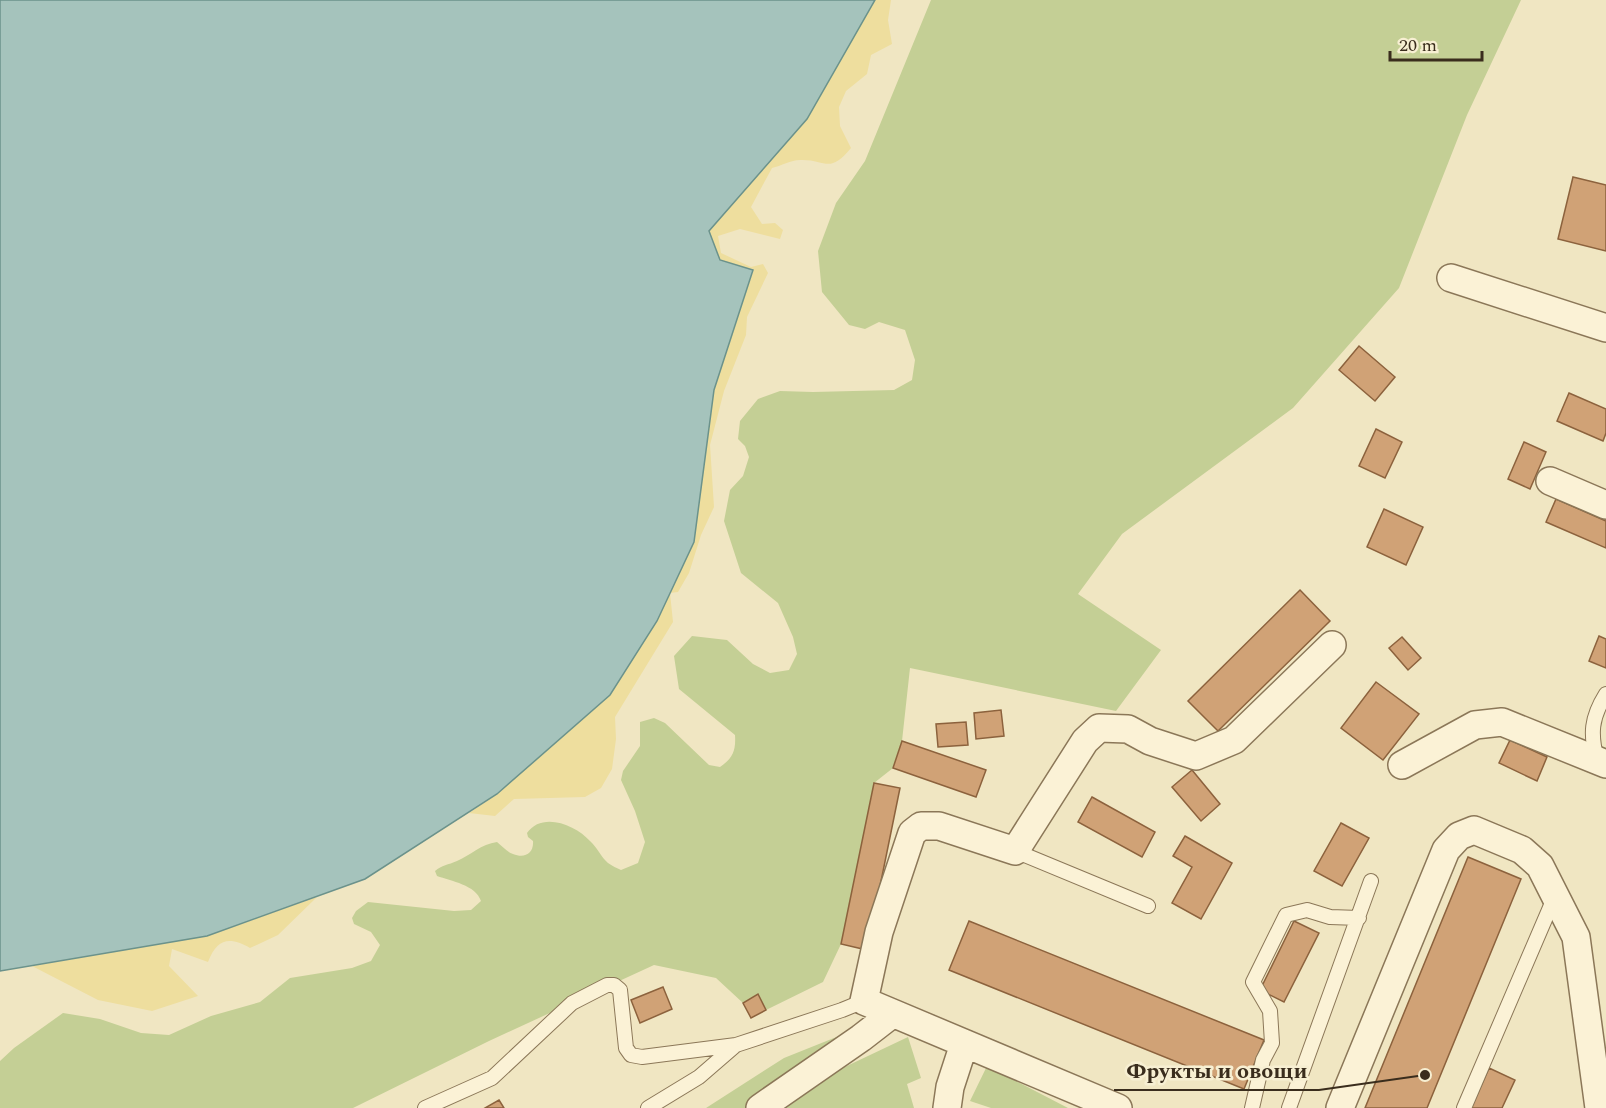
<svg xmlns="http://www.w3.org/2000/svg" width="1606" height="1108" font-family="Spectral,serif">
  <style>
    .green { fill: #c4cf95 }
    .sand { fill: #eede9e }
    .water { fill: #a5c3bc; stroke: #6b928b; stroke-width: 1.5 }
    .building { fill: #d0a276; stroke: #8c623d; stroke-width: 1.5 }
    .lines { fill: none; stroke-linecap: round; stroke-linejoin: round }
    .service-casing { stroke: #8b7758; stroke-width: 16 }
    .minor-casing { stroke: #8b7758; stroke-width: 30 }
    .service { stroke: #fbf2d6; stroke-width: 14 }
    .minor { stroke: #fbf2d6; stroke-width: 27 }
    .leader { fill: none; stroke: #3a2d1d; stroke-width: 2 }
    .callout-dot { fill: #3a2d1d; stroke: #f7efd2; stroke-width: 2 }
    .callout-label { font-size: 22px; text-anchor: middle; font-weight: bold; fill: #3a2d1d; stroke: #f7efd2; stroke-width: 5; stroke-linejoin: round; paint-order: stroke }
  </style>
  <rect width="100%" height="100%" fill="#f0e6c2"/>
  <path class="green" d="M 931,0 L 1521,0 L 1467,115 L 1399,288 L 1293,408 L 1122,534 L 1078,594 L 1161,650 L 1116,711 L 910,668 L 902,741 L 893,768 L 874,783 L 841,944 L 823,982 L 766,1010 L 758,995 L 743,1003 L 716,978 L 654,965 L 489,1041 L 353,1108 L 0,1108 L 0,1061 L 14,1048 L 63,1013 L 100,1019 L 141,1033 L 169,1035 L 211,1016 L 260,1002 L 290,978 L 352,968 L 371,961 L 380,945 L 371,932 L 354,924 L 352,918 L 356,911 L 368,902 L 454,911 L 471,910 L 481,901 C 476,885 451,881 437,876 L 435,871 C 442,865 448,865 457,861 C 471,855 481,844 497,842 C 502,846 507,852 513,854 C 525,859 534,853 533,841 L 528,837 L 527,833 C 542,811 576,825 590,841 C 597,847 601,857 608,863 C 612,866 617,868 621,870 L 638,863 L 645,842 L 635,811 L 621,780 L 623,771 L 640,746 L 640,722 L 654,718 L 665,723 L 709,765 L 720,767 C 733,758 736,750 735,735 L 679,689 L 674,656 L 692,636 L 727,640 L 753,664 L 770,673 L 789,670 L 797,654 L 793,637 L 778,603 L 741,573 L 724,521 L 730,490 L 743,476 L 749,457 L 745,446 L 738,439 L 740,421 L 758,399 L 780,391 L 813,392 L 894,390 L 912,380 L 915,360 L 905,330 L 879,322 L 865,329 L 849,325 L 822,292 L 818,251 L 836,203 L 865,161 Z
    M 859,1028 L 755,1108 L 706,1108 L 784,1058 Z
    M 908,1037 L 921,1078 L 907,1084 L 914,1108 L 779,1108 L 811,1083 Z
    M 987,1066 L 1068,1108 L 991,1108 L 970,1101 Z"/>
  <path class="sand" d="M 875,0 L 891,0 L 888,20 L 892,44 L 871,55 L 867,74 L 846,91 L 839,107 L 840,126 L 851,148 C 829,175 826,159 800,160 C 791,160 781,166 772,168 L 751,207 L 762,224 L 775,223 L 783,230 L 780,239 L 740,229 L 718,236 L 721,253 L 751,267 L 763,264 L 768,273 L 747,317 L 746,335 L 724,391 L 710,445 L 714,507 L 701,535 L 689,573 L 678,592 L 670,593 L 673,622 L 615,717 L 616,739 L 612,769 L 601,788 L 585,797 L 514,799 L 495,816 L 469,813 L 497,794 L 610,695 L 657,621 L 694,542 L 714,390 L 753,271 L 720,260 L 709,231 L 807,119 Z
    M 317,897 L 278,935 L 250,948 C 229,936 217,939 208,962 L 172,949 L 169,966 L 198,996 L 152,1011 L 98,1000 L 32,966 L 207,936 Z"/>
  <path class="water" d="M 0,0 L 875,0 L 807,119 L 709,231 L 720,260 L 753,270 L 714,390 L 694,542 L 657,621 L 610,695 L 497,794 L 365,879 L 207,936 L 0,971 Z"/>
  <path class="building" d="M 1573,177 L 1606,185 L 1606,251 L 1558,239 Z
    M 1359,346 L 1395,377 L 1375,401 L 1339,370 Z
    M 1569,393 L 1606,409 L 1606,433 L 1603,441 L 1557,421 Z
    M 1376,429 L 1402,442 L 1385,478 L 1359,466 Z
    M 1524,442 L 1546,452 L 1530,489 L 1508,479 Z
    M 1556,499 L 1606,521 L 1606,548 L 1546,522 Z
    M 1384,509 L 1423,527 L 1406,565 L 1367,547 Z
    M 1300,590 L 1330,621 L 1218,731 L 1188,701 Z
    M 1599,636 L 1606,639 L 1606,668 L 1589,661 Z
    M 1402,637 L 1421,658 L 1408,670 L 1389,648 Z
    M 1376,682 L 1419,714 L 1383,760 L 1341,728 Z
    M 1001,710 L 1004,736 L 976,739 L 974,713 Z
    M 966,722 L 968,745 L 938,747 L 936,724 Z
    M 1510,740 L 1547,757 L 1537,781 L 1499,763 Z
    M 902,741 L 986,770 L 976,797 L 893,768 Z
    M 1192,770 L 1220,804 L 1201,821 L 1172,787 Z
    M 874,783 L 900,788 L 867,950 L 841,944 Z
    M 1092,797 L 1155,832 L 1142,857 L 1078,822 Z
    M 1341,823 L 1369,838 L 1342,886 L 1314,871 Z
    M 1185,836 L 1232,863 L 1201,919 L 1172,903 L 1192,867 L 1173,856 Z
    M 1468,857 L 1521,879 L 1427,1108 L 1365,1108 Z
    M 969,921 L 1264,1040 L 1244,1089 L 949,970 Z
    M 1294,921 L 1319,933 L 1284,1002 L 1260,990 Z
    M 663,987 L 672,1009 L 640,1023 L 631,1000 Z
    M 758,994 L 766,1010 L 751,1018 L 743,1003 Z
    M 1489,1068 L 1515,1080 L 1502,1108 L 1471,1108 Z
    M 499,1100 L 504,1108 L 485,1108 Z"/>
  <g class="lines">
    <g class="service-casing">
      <path id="service" d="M 1597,760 C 1590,734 1591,718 1606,694
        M 1015,851 L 1148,906
        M 425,1108 L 492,1078 L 572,1003 L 607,985 L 614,985 L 620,990 L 626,1048 L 631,1055 L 642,1057 L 736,1045 L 842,1010 L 864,1001
        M 648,1108 L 699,1077 L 736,1045
        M 1252,1108 L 1263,1060 L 1272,1043 L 1270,1011 L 1253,982 L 1286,915 L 1307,910 L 1330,917 L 1359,918
        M 1289,1108 L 1371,881
        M 1464,1108 L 1555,896"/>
    </g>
    <g class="minor-casing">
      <path id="minor" d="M 1451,278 L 1606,328
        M 1550,481 L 1606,505
        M 1402,765 L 1475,725 L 1502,722 L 1606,764
        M 760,1108 L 861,1038 L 892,1014
        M 947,1108 L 950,1087 L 964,1044
        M 1118,1108 L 864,1001 L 879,932 L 912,833 L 921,826 L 939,826 L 1015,851 L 1085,741 L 1099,728 L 1128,729 L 1150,741 L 1196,756 L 1234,740 L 1332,645
        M 1340,1108 L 1446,850 L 1459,836 L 1474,830 L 1522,850 L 1540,866 L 1576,937 L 1599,1108"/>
    </g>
    <use href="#service" class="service"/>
    <use href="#minor" class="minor"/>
  </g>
  <path class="leader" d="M1425 1075L1319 1090H1114"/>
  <circle class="callout-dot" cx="1425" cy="1075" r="6"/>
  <g class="callout-label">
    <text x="1217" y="1078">Фрукты и овощи</text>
  </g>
  <path d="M1390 51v9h92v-9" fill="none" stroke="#3a2d1d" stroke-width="3"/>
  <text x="1399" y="51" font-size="18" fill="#3a2d1d" stroke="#f7efd2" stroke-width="4.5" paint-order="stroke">20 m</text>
</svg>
